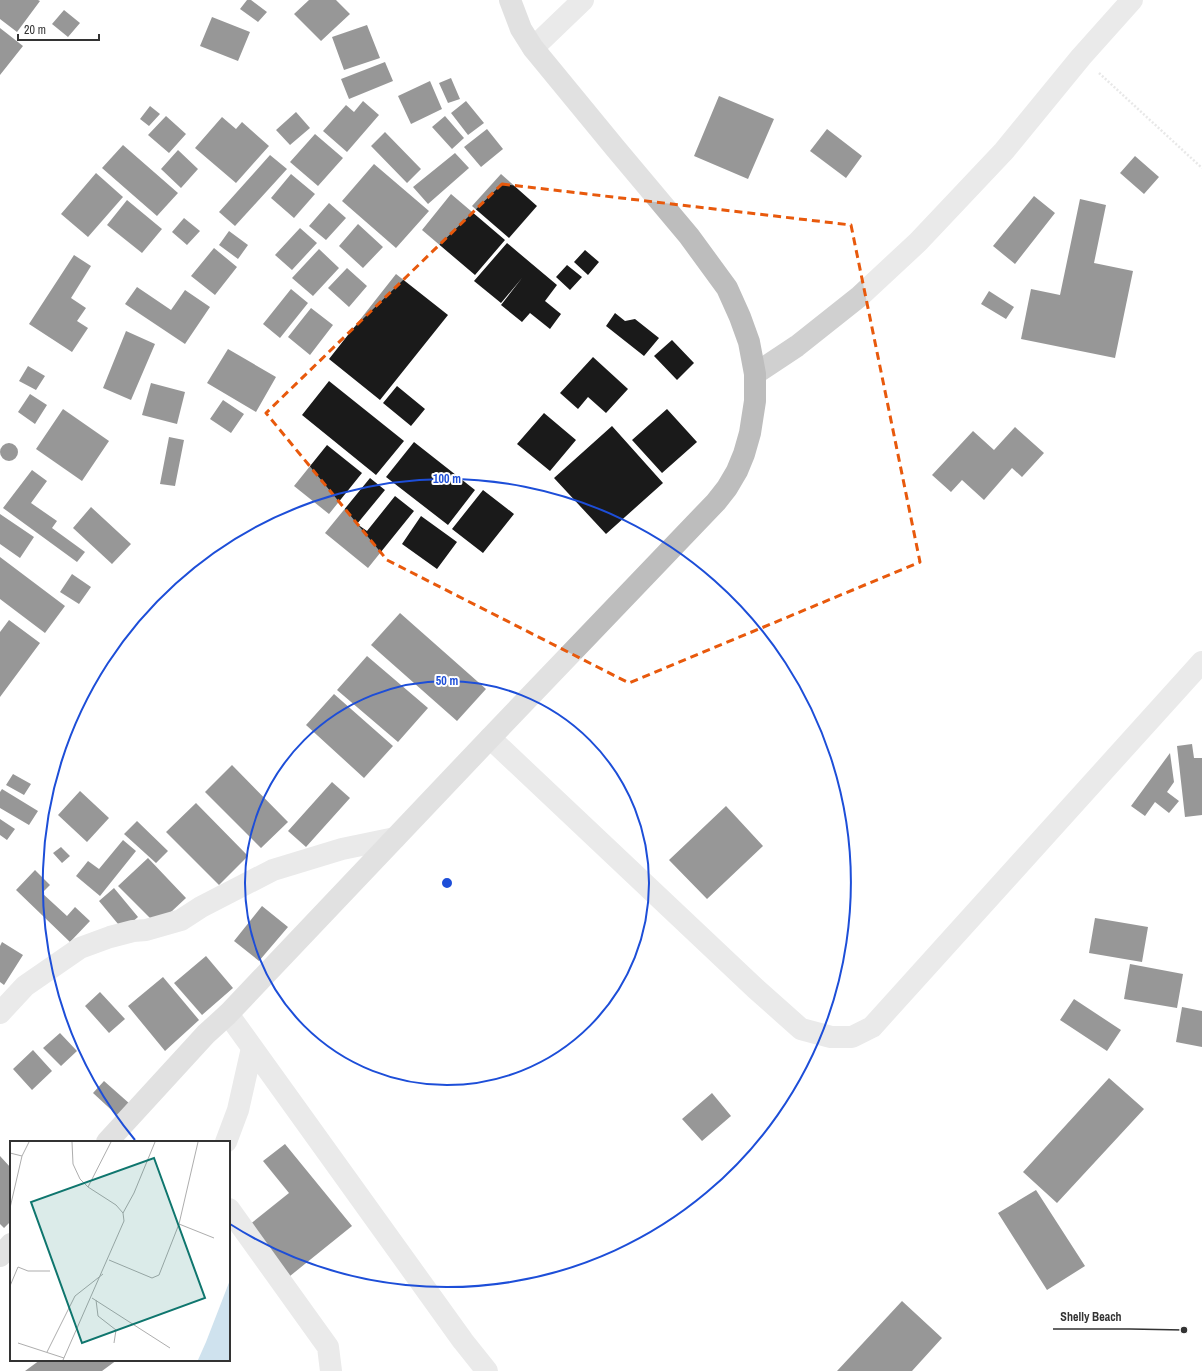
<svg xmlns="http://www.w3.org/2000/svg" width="1202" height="1371" font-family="'Archivo Narrow',sans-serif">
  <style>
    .building { fill: #1a1a1a }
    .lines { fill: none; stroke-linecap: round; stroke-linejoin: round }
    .path { stroke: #cdcdcd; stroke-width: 2.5; stroke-dasharray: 2 2; stroke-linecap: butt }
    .street { stroke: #d0d0d0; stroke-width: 22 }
    .secondary { stroke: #bdbdbd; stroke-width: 22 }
    .marked { fill: none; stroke: #e8590c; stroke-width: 3; stroke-dasharray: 8 5; stroke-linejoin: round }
    .ring { fill: none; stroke: #1d4ed8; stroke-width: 2 }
    .inset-road { fill: none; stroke: #adadad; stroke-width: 1 }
    .view { fill: #0f766e; fill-opacity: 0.15; stroke: #0f766e; stroke-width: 2 }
    .inset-edge { fill: none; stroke: #333; stroke-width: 2 }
    .centre { fill: #1d4ed8; stroke: #fff; stroke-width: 2 }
    .ring-label { font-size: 12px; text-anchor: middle; font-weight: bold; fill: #1d4ed8; stroke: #fff; stroke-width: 4; stroke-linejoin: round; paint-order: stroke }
    .leader { fill: none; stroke: #333; stroke-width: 1.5 }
    .callout-dot { fill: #333; stroke: #fff; stroke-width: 1.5 }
    .callout-label { font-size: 12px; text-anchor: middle; font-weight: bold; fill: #333; stroke: #fff; stroke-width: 4; stroke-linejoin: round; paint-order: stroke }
  </style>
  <rect width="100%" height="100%" fill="#fff"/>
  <path class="building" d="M 0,0 L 38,0 L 40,1 L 17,32 L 0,19 Z
    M 247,0 L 251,0 L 267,12 L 258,22 L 240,9 Z
    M 309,0 L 336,0 L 350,14 L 321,41 L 294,14 Z
    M 64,10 L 80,23 L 68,37 L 52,24 Z
    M 212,17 L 250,32 L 238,61 L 200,46 Z
    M 367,25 L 380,58 L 344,70 L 332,37 Z
    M 0,28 L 23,46 L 0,75 Z
    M 385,62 L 393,81 L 349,99 L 341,79 Z
    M 451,78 L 460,99 L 448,103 L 439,83 Z
    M 430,81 L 442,109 L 411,124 L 398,96 Z
    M 719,96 L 774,119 L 748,179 L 694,156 Z
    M 363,101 L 379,115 L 347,152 L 323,131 L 346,105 L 354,112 Z
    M 466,101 L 484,123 L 468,135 L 451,113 Z
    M 150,106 L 160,114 L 149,126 L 140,119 Z
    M 296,112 L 310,128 L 290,145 L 276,130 Z
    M 166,116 L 186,134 L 169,153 L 148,135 Z
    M 445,116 L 464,138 L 452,149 L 432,127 Z
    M 222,117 L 236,129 L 242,122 L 269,146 L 236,183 L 195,148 Z
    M 487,129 L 503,149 L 481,167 L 464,147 Z
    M 827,129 L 862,156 L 846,178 L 810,151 Z
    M 385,132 L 421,169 L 407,183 L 371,146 Z
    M 315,134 L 343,158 L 318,186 L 290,162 Z
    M 123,145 L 178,193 L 157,216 L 102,168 Z
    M 178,150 L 198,169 L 181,188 L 161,169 Z
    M 455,153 L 469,168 L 428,204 L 413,187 Z
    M 270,155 L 287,169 L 235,226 L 219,212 Z
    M 1135,156 L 1159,177 L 1144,194 L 1120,173 Z
    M 374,164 L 429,211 L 396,248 L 342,201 Z
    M 96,173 L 123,197 L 88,237 L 61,214 Z
    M 291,174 L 315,194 L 294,218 L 271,198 Z
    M 501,174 L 537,206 L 509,238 L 472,206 Z
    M 451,194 L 505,240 L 475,275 L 422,230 Z
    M 1034,196 L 1055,213 L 1015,264 L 993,246 Z
    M 1080,199 L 1106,205 L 1094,263 L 1133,271 L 1115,358 L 1021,339 L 1031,289 L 1060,295 Z
    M 127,200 L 162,229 L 142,253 L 107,225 Z
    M 329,203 L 346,218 L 326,240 L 309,226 Z
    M 184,218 L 200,231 L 187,245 L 172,232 Z
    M 358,224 L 383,247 L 363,268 L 339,246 Z
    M 300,228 L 317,243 L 292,270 L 275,255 Z
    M 229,231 L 248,245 L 238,259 L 219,245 Z
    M 507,243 L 557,285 L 545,301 L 561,314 L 550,329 L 530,313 L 522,322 L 501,305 L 522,278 L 501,303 L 474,281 Z
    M 214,248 L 237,267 L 215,295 L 191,276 Z
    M 319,249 L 339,268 L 313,296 L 292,278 Z
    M 585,250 L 599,262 L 588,275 L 574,262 Z
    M 74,255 L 91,266 L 71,298 L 86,308 L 77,321 L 88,328 L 72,352 L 29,324 Z
    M 567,265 L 582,277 L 570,290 L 556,277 Z
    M 347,268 L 367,286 L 349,307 L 328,288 Z
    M 396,274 L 448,315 L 380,400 L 329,359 Z
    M 137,287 L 171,310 L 185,290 L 210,307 L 185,344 L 125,304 Z
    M 291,289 L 308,303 L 280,338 L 263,324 Z
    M 989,291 L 1014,307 L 1006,319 L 981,304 Z
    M 311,308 L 333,325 L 310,355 L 288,337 Z
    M 615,313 L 625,321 L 635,319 L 659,338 L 644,356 L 606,326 Z
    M 126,331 L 155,344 L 131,400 L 103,388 Z
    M 672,340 L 694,363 L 677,380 L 654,356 Z
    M 228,349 L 276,377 L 256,412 L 207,383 Z
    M 593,357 L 628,389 L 606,413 L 588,397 L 578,409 L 560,393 Z
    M 28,366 L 45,376 L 36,390 L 19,381 Z
    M 329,381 L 404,441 L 376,475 L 302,415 Z
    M 151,383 L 185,392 L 177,424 L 142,415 Z
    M 397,386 L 425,409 L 411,426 L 383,403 Z
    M 30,394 L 47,405 L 35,424 L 18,412 Z
    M 223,400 L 244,414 L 231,433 L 210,419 Z
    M 63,409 L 109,441 L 82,481 L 36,449 Z
    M 667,409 L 697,442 L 662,473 L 632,440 Z
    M 544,413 L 576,440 L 550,471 L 517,444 Z
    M 612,426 L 663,483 L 606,534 L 554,478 Z
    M 1015,427 L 1044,453 L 1022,477 L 1012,468 L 984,500 L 962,480 L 951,492 L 932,475 L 973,431 L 994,450 Z
    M 169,437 L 184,440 L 175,486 L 160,484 Z
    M 414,442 L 475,490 L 448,525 L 386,477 Z
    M0 452a9 9 0 1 1 18 0a9 9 0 1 1-18 0Z
    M 327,445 L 362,473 L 329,514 L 294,486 Z
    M 32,470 L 47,481 L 31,503 L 57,521 L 52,528 L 85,552 L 77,562 L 3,508 Z
    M 370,478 L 385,490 L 357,524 L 367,531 L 395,496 L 414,511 L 368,568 L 325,533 Z
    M 483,490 L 514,514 L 483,553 L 452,529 Z
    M 91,507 L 131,544 L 112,564 L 73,528 Z
    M 0,514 L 34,537 L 20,558 L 0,544 Z
    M 421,516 L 457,542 L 437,569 L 402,544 Z
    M 0,557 L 65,606 L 45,633 L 0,599 Z
    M 72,574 L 91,587 L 79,604 L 60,592 Z
    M 400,613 L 486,689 L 457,721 L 371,645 Z
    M 9,620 L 40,643 L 0,697 L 0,632 Z
    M 367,656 L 428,708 L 398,742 L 337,690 Z
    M 334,694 L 393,746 L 364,778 L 306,725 Z
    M 1192,744 L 1194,758 L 1202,758 L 1202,815 L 1185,817 L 1177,746 Z
    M 1170,753 L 1174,782 L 1167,792 L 1179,801 L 1169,813 L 1155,802 L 1145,816 L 1131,806 Z
    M 232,765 L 288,822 L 261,848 L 205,792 Z
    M 13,774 L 31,784 L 24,795 L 6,785 Z
    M 332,782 L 350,798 L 306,847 L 288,831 Z
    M 2,789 L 38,811 L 29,825 L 0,808 L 0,792 Z
    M 80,791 L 109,818 L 87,842 L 58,815 Z
    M 196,803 L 248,856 L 219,885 L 166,832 Z
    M 726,806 L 763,846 L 707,899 L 669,860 Z
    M 0,819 L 15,829 L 7,840 L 0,835 Z
    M 137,821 L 168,851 L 156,863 L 124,834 Z
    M 123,840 L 136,851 L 100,896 L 76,876 L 88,861 L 99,869 Z
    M 61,847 L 70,856 L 62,863 L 53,853 Z
    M 148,858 L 186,898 L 157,925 L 118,886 Z
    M 35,870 L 50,885 L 42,893 L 67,916 L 75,907 L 90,921 L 70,942 L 16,890 Z
    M 114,888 L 138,917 L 123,930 L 99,901 Z
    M 262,906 L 288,927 L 259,961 L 234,941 Z
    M 1095,918 L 1148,927 L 1142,962 L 1089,953 Z
    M 2,942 L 23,955 L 4,985 L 0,982 L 0,946 Z
    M 206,956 L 233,988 L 202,1015 L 174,983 Z
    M 1130,964 L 1183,974 L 1177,1008 L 1124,999 Z
    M 163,977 L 199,1020 L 165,1051 L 128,1006 Z
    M 100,992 L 125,1019 L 109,1033 L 85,1006 Z
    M 1074,999 L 1121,1030 L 1107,1051 L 1060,1020 Z
    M 1182,1007 L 1202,1011 L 1202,1047 L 1176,1042 Z
    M 60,1033 L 77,1051 L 61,1066 L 43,1048 Z
    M 33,1050 L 52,1071 L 32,1090 L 13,1069 Z
    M 1109,1078 L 1144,1109 L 1057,1203 L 1023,1172 Z
    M 104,1081 L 130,1104 L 119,1117 L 93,1093 Z
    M 712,1093 L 731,1116 L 702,1141 L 682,1119 Z
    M 285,1144 L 352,1226 L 290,1276 L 249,1225 L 289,1193 L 263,1161 Z
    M 0,1156 L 11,1168 L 11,1221 L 4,1228 L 0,1224 Z
    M 1036,1190 L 1085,1266 L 1047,1290 L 998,1213 Z
    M 902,1301 L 942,1338 L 912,1371 L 837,1371 Z
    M 40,1360 L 117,1360 L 102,1371 L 25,1371 Z"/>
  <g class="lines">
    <path class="path" d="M 1099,73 L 1202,168"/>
    <path class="street" d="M 533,48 L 583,0
      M 755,374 L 797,346 L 860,296 L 918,242 L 1004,151 L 1081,57 L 1132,0
      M 490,738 L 756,989 L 801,1029 L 831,1037 L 852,1037 L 872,1027 L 1202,662
      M 0,1013 L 25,986 L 80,948 L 110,937 L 133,931 L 146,930 L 181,920 L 201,907 L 273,870 L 342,849 L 395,838
      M 228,1014 L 463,1341 L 487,1371
      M 226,1142 L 238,1110 L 252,1048
      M 229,1209 L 328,1347 L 331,1371"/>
    <path class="secondary" d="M 107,1142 L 206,1034 L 228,1014 L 490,738 L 716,502 L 727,488 L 737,471 L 744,454 L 750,433 L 755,401 L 755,374 L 749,342 L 740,317 L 727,288 L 689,236 L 616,149 L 533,48 L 521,29 L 510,0
      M 0,1256 L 11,1244"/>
  </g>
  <path d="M0 0H1202V1371H0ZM 502,184 L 851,225 L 920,562 L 629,683 L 387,560 L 266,413 Z" fill="#fff" fill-opacity=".55" fill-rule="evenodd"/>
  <path class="marked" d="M 502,184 L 851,225 L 920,562 L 629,683 L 387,560 L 266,413 Z"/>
  <g class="ring">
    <circle cx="447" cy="883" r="202"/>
    <path d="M135 1140A404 404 0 1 1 230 1224"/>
  </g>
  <g transform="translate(10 1141)">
    <rect width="220" height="220" fill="#fff"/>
    <path d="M 220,139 L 220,219 L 188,219 L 196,201 Z" fill="#cfe2ee"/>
    <path class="inset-road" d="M 0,12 L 12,15M 78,46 L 101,1M 0,67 L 12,15 L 19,1M 113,72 L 124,52 L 145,1M 169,83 L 204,97M 99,119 L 142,137 L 149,134 L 169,83 L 188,1M 0,145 L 8,126 L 18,130 L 40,130M 82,157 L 160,207M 86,159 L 88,175 L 106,189 L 104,202M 8,202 L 54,217M 37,211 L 65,155 L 93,133M 53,219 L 114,80 L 113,72 L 106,64 L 78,46 L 70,38 L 63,23 L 62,1"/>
    <path class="view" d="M 144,17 L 195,157 L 72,202 L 21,61 Z"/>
    <rect width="220" height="220" class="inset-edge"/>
  </g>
  <circle cx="447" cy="883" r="6" class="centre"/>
  <g class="ring-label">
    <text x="447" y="483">100 m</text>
    <text x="447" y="685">50 m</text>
  </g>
  <path class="leader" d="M1184 1330L1130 1329H1053"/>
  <circle class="callout-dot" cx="1184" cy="1330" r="4"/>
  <g class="callout-label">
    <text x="1091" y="1321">Shelly Beach</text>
  </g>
  <path d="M18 34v6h81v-6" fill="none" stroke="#333333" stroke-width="2"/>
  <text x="24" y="34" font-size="12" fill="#333333" stroke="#ffffff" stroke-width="3" paint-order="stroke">20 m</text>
</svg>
